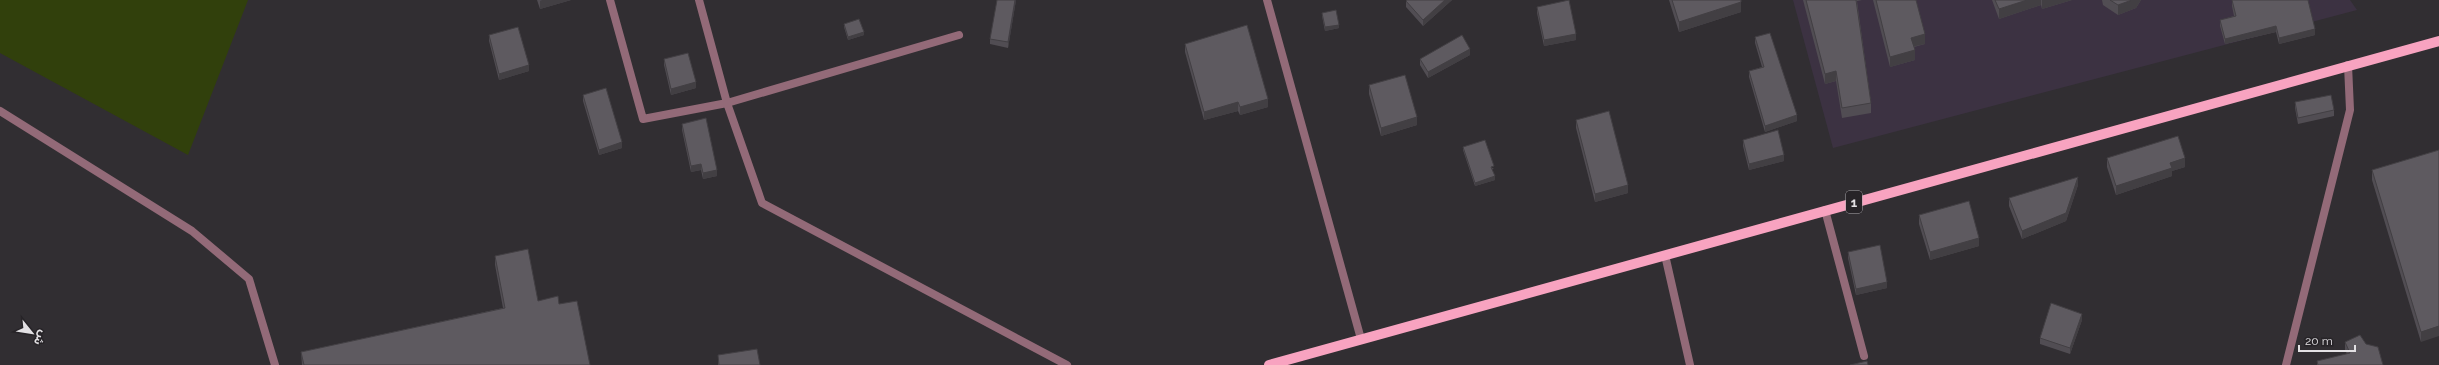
<svg xmlns="http://www.w3.org/2000/svg" width="2439" height="365" font-family="Raleway,'Noto Sans Arabic',sans-serif">
  <style>
    .commercial { fill: #3c3242 }
    .green { fill: #31400c }
    .lines { fill: none; stroke-linecap: round; stroke-linejoin: round }
    .street { stroke: #936a78; stroke-width: 8 }
    .primary { stroke: #f8a3c0; stroke-width: 10 }
    .wall { fill: #514d53 }
    .shaded-wall { fill: #423f43 }
    .building { fill: #5e5a60; stroke: #423f43 }
    .labels { text-anchor: middle; dominant-baseline: central; stroke-width: 3; stroke-linejoin: round; paint-order: stroke }
    .shield { fill: #272428; stroke: #aba8ac; stroke-width: 1 }
    .shield-label { font-size: 13px; font-weight: bold; fill: #e3e1e4 }
  </style>
  <rect width="100%" height="100%" fill="#312e32"/>
  <path class="commercial" d="M 1793,0 L 2350,0 L 2357,10 L 1833,148 Z"/>
  <path class="green" d="M 0,0 L 248,0 L 188,155 L 0,53 Z"/>
  <g class="lines">
    <path class="street" d="M 610,0 L 643,119 L 727,103 L 762,203 L 1067,365
      M 699,0 L 727,103 L 959,35
      M 1267,0 L 1361,339
      M 0,111 L 192,231 L 249,279 L 275,365
      M 1825,210 L 1864,356
      M 1665,255 L 1690,365
      M 2286,365 L 2350,110 L 2348,65"/>
    <path class="primary" d="M 1269,365 L 2439,41"/>
  </g>
  <path class="wall" d="M 537,0 L 571,0 L 540,9 Z
    M 1016,0 L 1008,48 L 990,44 L 990,39 Z
    M 1452,0 L 1423,26 L 1406,7 L 1406,1 Z
    M 1669,0 L 1741,0 L 1741,12 L 1679,32 Z
    M 1803,0 L 1862,0 L 1857,1 L 1871,103 L 1871,113 L 1842,118 L 1836,81 L 1825,84 Z
    M 1873,0 L 1916,0 L 1925,44 L 1914,47 L 1915,60 L 1890,67 Z
    M 1992,0 L 2072,0 L 2042,9 L 2041,5 L 1999,19 Z
    M 2102,0 L 2141,0 L 2136,8 L 2118,15 L 2103,5 Z
    M 2232,0 L 2315,35 L 2279,44 L 2276,32 L 2225,44 L 2220,26 L 2220,20 L 2234,16 L 2232,6 Z
    M 1537,7 L 1576,40 L 1544,46 L 1537,13 Z
    M 1322,13 L 1339,28 L 1325,31 L 1322,16 Z
    M 844,24 L 864,35 L 848,40 L 844,27 Z
    M 489,35 L 529,71 L 499,80 L 489,41 Z
    M 1755,37 L 1797,121 L 1765,132 L 1749,77 L 1749,71 L 1762,67 L 1755,43 Z
    M 1185,44 L 1268,107 L 1240,115 L 1238,111 L 1204,120 L 1185,52 Z
    M 1470,55 L 1428,78 L 1420,65 L 1420,59 Z
    M 664,59 L 696,88 L 671,95 L 664,65 Z
    M 1369,85 L 1417,125 L 1381,136 L 1369,94 Z
    M 583,95 L 622,148 L 599,155 L 583,101 Z
    M 2295,102 L 2334,110 L 2334,116 L 2298,124 L 2295,108 Z
    M 1576,120 L 1628,193 L 1595,202 L 1576,128 Z
    M 682,124 L 717,176 L 703,179 L 701,170 L 691,172 L 682,130 Z
    M 1743,140 L 1784,161 L 1749,170 L 1743,146 Z
    M 1463,147 L 1494,169 L 1492,169 L 1495,180 L 1475,186 L 1463,150 Z
    M 2439,150 L 2421,342 L 2372,180 L 2372,170 Z
    M 2107,158 L 2185,167 L 2172,171 L 2172,176 L 2116,195 L 2107,167 Z
    M 2078,185 L 2066,221 L 2022,239 L 2009,206 L 2009,198 Z
    M 1919,215 L 1979,246 L 1930,260 L 1919,224 Z
    M 1848,252 L 1887,288 L 1856,295 L 1848,258 Z
    M 495,256 L 538,301 L 559,304 L 590,365 L 302,365 L 301,352 L 503,308 L 495,265 Z
    M 2082,320 L 2070,354 L 2040,344 L 2040,338 Z
    M 2345,342 L 2366,344 L 2383,365 L 2317,365 L 2317,361 L 2347,354 L 2345,350 Z
    M 718,355 L 760,365 L 718,365 Z"/>
  <path class="shaded-wall" d="M 542,0 L 571,0 L 540,9 L 540,1 Z
    M 1015,0 L 1016,0 L 1008,48 L 1008,42 Z
    M 1445,0 L 1452,0 L 1423,26 L 1423,20 Z
    M 2027,0 L 2041,0 L 2041,5 L 1999,19 L 1999,9 Z
    M 2042,0 L 2072,0 L 2042,9 Z
    M 2132,0 L 2141,0 L 2136,8 L 2118,15 L 2118,5 Z
    M 1741,2 L 1741,12 L 1679,32 L 1679,22 Z
    M 1339,25 L 1339,28 L 1325,31 L 1325,27 Z
    M 2276,26 L 2276,32 L 2225,44 L 2225,39 Z
    M 2315,29 L 2315,35 L 2279,44 L 2279,38 Z
    M 864,32 L 864,35 L 848,40 L 848,37 Z
    M 1576,34 L 1576,40 L 1544,46 L 1544,40 Z
    M 1925,34 L 1925,44 L 1911,47 L 1911,38 Z
    M 1470,49 L 1470,55 L 1428,78 L 1428,72 Z
    M 1915,50 L 1915,60 L 1890,67 L 1890,57 Z
    M 529,65 L 529,71 L 499,80 L 499,74 Z
    M 1836,71 L 1836,81 L 1825,84 L 1825,74 Z
    M 696,82 L 696,88 L 671,95 L 671,89 Z
    M 1268,99 L 1268,107 L 1240,115 L 1240,107 Z
    M 1238,102 L 1238,111 L 1204,120 L 1204,112 Z
    M 1797,115 L 1797,121 L 1765,132 L 1765,126 Z
    M 1417,117 L 1417,125 L 1381,136 L 1381,128 Z
    M 622,142 L 622,148 L 599,155 L 599,150 Z
    M 1784,155 L 1784,161 L 1749,170 L 1749,164 Z
    M 2185,158 L 2185,167 L 2172,171 L 2172,176 L 2116,195 L 2116,186 L 2170,163 Z
    M 701,164 L 701,170 L 691,172 L 691,166 Z
    M 717,170 L 717,176 L 703,179 L 703,173 Z
    M 1495,176 L 1495,180 L 1475,186 L 1475,183 Z
    M 2078,177 L 2078,185 L 2066,221 L 2022,239 L 2022,231 Z
    M 1628,185 L 1628,193 L 1595,202 L 1595,194 Z
    M 1979,238 L 1979,246 L 1930,260 L 1930,252 Z
    M 1887,282 L 1887,288 L 1856,295 L 1856,289 Z
    M 2082,314 L 2082,320 L 2070,354 L 2070,348 Z
    M 2439,326 L 2439,336 L 2421,342 L 2421,332 Z"/>
  <path class="building" d="M 997,0 L 1015,0 L 1008,42 L 990,39 Z
    M 1407,0 L 1445,0 L 1423,20 L 1406,1 Z
    M 1569,0 L 1576,34 L 1544,40 L 1537,7 Z
    M 1672,0 L 1741,0 L 1741,2 L 1679,22 Z
    M 1806,0 L 1856,0 L 1871,103 L 1842,108 L 1836,71 L 1825,74 Z
    M 1876,0 L 1916,0 L 1925,34 L 1911,38 L 1915,50 L 1890,57 Z
    M 1995,0 L 2027,0 L 1999,9 Z
    M 2110,0 L 2132,0 L 2118,5 Z
    M 2232,0 L 2308,0 L 2315,29 L 2279,38 L 2276,26 L 2225,39 L 2220,20 L 2236,16 Z
    M 1336,10 L 1339,25 L 1325,27 L 1322,13 Z
    M 859,19 L 864,32 L 848,37 L 844,24 Z
    M 1247,25 L 1268,99 L 1240,107 L 1238,102 L 1204,112 L 1185,44 Z
    M 518,27 L 529,65 L 499,74 L 489,35 Z
    M 1770,33 L 1797,115 L 1765,126 L 1749,71 L 1764,67 L 1755,37 Z
    M 1462,35 L 1470,49 L 1428,72 L 1420,59 Z
    M 688,53 L 696,82 L 671,89 L 664,59 Z
    M 1405,75 L 1417,117 L 1381,128 L 1369,85 Z
    M 606,88 L 622,142 L 599,150 L 583,95 Z
    M 2331,95 L 2334,110 L 2298,118 L 2295,102 Z
    M 1609,111 L 1628,185 L 1595,194 L 1576,120 Z
    M 706,118 L 717,170 L 703,173 L 701,164 L 691,166 L 682,124 Z
    M 1778,130 L 1784,155 L 1749,164 L 1743,140 Z
    M 2178,136 L 2185,158 L 2170,163 L 2172,168 L 2116,186 L 2107,158 Z
    M 1485,140 L 1494,166 L 1491,167 L 1495,176 L 1475,183 L 1463,147 Z
    M 2439,150 L 2439,326 L 2421,332 L 2372,170 Z
    M 2078,177 L 2066,213 L 2022,231 L 2009,198 Z
    M 1969,201 L 1979,238 L 1930,252 L 1919,215 Z
    M 1880,245 L 1887,282 L 1856,289 L 1848,252 Z
    M 528,249 L 538,301 L 558,296 L 559,304 L 577,301 L 590,365 L 304,365 L 301,352 L 505,308 L 495,256 Z
    M 2051,303 L 2082,314 L 2070,348 L 2040,338 Z
    M 2360,335 L 2366,344 L 2378,347 L 2383,365 L 2318,365 L 2317,361 L 2350,353 L 2345,342 Z
    M 757,349 L 760,365 L 719,365 L 718,355 Z
    M 1867,361 L 1868,365 L 1850,365 Z"/>
  <g class="labels">
    <rect class="shield" x="1846" y="191" width="16" height="22" rx="3"/>
    <g class="shield-label">
      <text x="1854" y="202">1</text>
    </g>
  </g>
  <g transform="translate(32 333) rotate(120)" stroke="#272428" stroke-width="3" paint-order="stroke">
  <path d="M0-3L7 15L0 10L-7 15Z" fill="#e3e1e4"/>
  <text y="-6" font-size="11" font-weight="bold" text-anchor="middle" fill="#e3e1e4">ش</text>
  </g>
  <path d="M2299 345v6h56v-6" fill="none" stroke="#e3e1e4" stroke-width="2"/>
  <text x="2305" y="345" font-size="12" fill="#e3e1e4" stroke="#272428" stroke-width="3" paint-order="stroke">20 m</text>
</svg>
